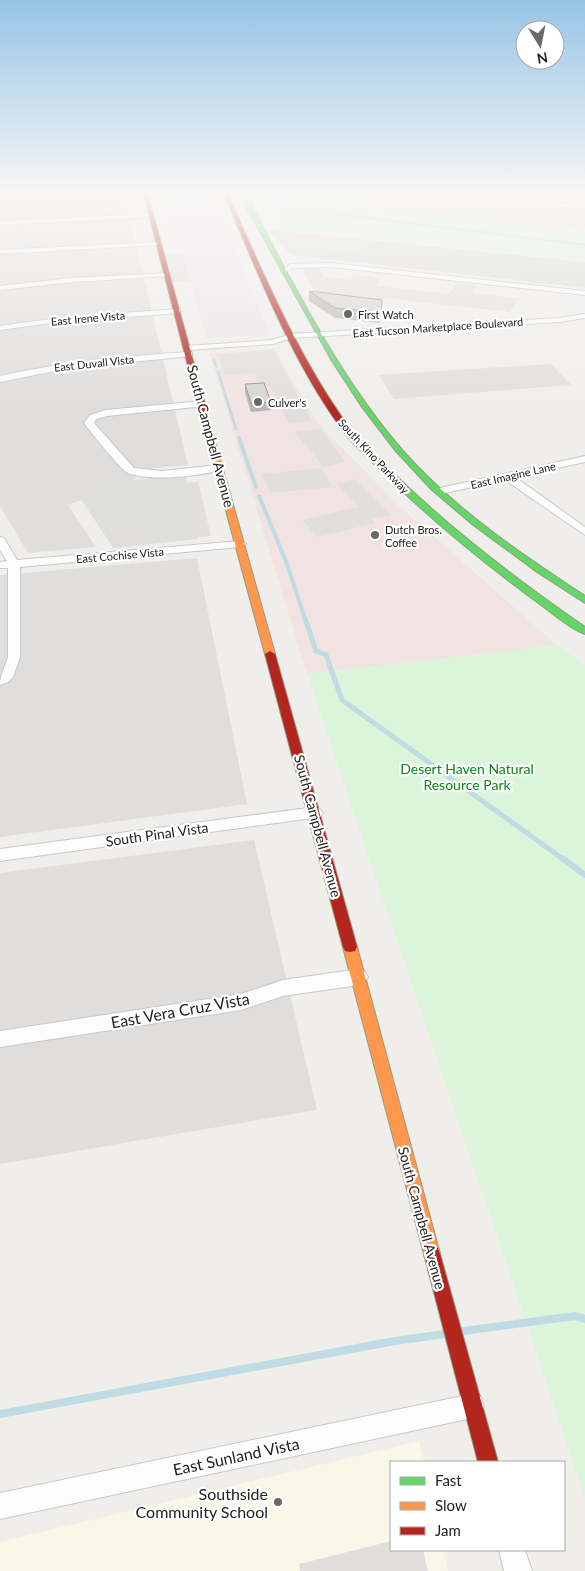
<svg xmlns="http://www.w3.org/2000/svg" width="585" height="1571" font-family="Lato,sans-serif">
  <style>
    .residential { fill: #dfdedc }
    .commercial { fill: #f1e3e1 }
    .industrial { fill: #ede4e9 }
    .education { fill: #f8f7e8 }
    .religious { fill: #dededc }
    .construction { fill: #d9d9cd }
    .park { fill: #daf5da }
    .parking { fill: #e0dfde }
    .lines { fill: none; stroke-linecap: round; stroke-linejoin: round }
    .stream-far5 { stroke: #bfdbe3; stroke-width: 2 }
    .stream-far4 { stroke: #bfdbe3; stroke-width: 2.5 }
    .stream-far3 { stroke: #bfdbe3; stroke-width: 4 }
    .stream-far2 { stroke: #bfdbe3; stroke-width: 5 }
    .stream-far1 { stroke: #bfdbe3; stroke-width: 6 }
    .stream { stroke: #bfdbe3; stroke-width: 8 }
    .street-casing { stroke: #c9c8c7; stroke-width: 2 }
    .fast-casing { stroke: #999a82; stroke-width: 2 }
    .slow-casing { stroke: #999a82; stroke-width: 2 }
    .jam-casing { stroke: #999a82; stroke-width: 2 }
    .street { fill: #fdfcfc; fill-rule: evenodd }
    .fast { fill: #63d668; fill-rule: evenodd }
    .slow { fill: #ff974d; fill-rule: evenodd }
    .jam { fill: #b3261e; fill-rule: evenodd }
    .wall { fill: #b9b6b5 }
    .building { fill: #d7d4d2; stroke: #969493 }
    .poi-dot { fill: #6a6968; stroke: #fff; stroke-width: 2 }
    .labels { text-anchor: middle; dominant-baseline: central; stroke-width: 4.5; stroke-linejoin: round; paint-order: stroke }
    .far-poi-label { font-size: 11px; fill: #222; stroke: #fff; text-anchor: start }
    .far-street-label { font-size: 11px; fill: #222; stroke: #fff }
    .street-label { font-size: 14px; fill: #222; stroke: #fff }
    .park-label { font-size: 14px; fill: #0c8416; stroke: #fff }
    .near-street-label { font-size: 16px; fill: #222; stroke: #fff }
    .near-poi-label { font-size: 16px; fill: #222; stroke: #fff; text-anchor: end }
  </style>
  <rect width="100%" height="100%" fill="#f0eeeb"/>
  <path class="residential" d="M 0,192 L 123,192 L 188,465 L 145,469 L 132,480 L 68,505 L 96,547 L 28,553 L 0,506 Z
    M 197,558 L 247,804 L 0,837 L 0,575 Z
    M 254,840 L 317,1110 L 0,1164 L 0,873 Z"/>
  <path class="commercial" d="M 267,192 L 585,192 L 585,232 L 268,196 Z
    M 276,349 L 291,379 L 317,422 L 400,507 L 557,645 L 307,674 L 209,353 Z"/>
  <path class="industrial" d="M 163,192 L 210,192 L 270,335 L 207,338 Z"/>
  <path class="education" d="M 419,1441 L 424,1462 L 391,1462 L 391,1550 L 444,1550 L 448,1571 L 0,1571 L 0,1542 Z"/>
  <path class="religious" d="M 186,476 L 198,539 L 113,548 L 81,499 L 132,480 Z"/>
  <path class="construction" d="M 269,230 L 585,262 L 585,288 L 291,255 Z"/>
  <path class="park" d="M 267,196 L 585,232 L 585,262 L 279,225 Z
    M 557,645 L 585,665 L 585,1497 L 307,674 Z"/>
  <path class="parking" d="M 436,192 L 528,192 L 523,198 L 506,196 L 504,199 Z
    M 554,209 L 585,211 L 585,228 L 537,223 Z
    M 308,242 L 361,247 L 357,252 L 303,246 Z
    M 183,254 L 190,281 L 172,282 L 166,255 Z
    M 301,267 L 318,267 L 324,277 L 349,280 L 355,275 L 381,278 L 376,286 L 449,294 L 457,283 L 476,285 L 471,293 L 518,298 L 510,312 L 385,298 L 377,307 L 321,301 Z
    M 273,350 L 312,421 L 289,423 L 270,386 L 258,387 L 255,373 L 224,375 L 219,354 Z
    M 551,364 L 571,385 L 394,399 L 379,375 Z
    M 321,429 L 345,462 L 324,467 L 294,432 Z
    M 322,468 L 332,487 L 270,493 L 262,474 Z
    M 355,479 L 391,515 L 372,519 L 375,523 L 318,537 L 302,520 L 359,507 L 336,483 Z
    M 198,482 L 211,536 L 116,545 L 107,528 L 182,520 L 177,484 Z
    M 391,1541 L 391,1550 L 423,1550 L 428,1571 L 300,1571 L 299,1564 Z"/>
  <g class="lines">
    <path class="stream-far5" d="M 161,198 L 215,199
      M 264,205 L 585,245"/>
    <path class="stream-far4" d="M 214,359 L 216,366
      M 218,372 L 236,429
      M 239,437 L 240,440"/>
    <path class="stream-far3" d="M 239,438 L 256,487
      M 259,496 L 287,564 L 306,622"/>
    <path class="stream-far2" d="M 306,621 L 316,651 L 326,655 L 342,700 L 563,859"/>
    <path class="stream-far1" d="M 562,858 L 585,875"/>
    <path class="stream" d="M 463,1331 L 575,1316 L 585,1319
      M 0,1414 L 395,1341 L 445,1334"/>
    <g class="street-casing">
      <path id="street" d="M 0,192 L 132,192 L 129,194 L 62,196 L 0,194 Z
        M 509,199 L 585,205 L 585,209 L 507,202 Z
        M 153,214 L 151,217 L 0,225 L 0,221 Z
        M 160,242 L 161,243 L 158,245 L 0,254 L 0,250 Z
        M 331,263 L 585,291 L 585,295 L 331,267 L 293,268 L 284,273 L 281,271 L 291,264 Z
        M 167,273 L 170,275 L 169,276 L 73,282 L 0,290 L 0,286 L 73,278 Z
        M 177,309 L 180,309 L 180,313 L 58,322 L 0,330 L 0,326 L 58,318 Z
        M 585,314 L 585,318 L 560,322 L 292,338 L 273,344 L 187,350 L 183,348 L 187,346 L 272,340 L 291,334 L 560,318 Z
        M 189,352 L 192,352 L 192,356 L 70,368 L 0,382 L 0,376 C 62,362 125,356 189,352 Z
        M 202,401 L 205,402 L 205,406 L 107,416 L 96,419 L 94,423 L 134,468 L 162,471 L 218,465 L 222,466 L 222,470 C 198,476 151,482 128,473 C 120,469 91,432 84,423 L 90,415 L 106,410 Z
        M 585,456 L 585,462 L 515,477 L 585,527 L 585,535 L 505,480 L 440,494 L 435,491 L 440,488 Z
        M 0,537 L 4,538 L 17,560 L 240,541 L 246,544 L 240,547 L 20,567 L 20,657 L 13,677 L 8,682 L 0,685 C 0,675 5,668 8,657 L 8,568 L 0,568 L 0,562 L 7,561 L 0,550 Z
        M 315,807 L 320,809 L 323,813 L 320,817 L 0,861 L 0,849 Z
        M 359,969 L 365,972 L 368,977 L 365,982 L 359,985 L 283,996 L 241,1010 L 0,1047 L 0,1031 L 241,994 L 283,980 Z
        M 472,1394 L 481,1397 L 484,1406 L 481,1415 L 472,1418 L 0,1519 L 0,1493 Z
        M 499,1550 L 525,1550 L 532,1571 L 504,1571 Z"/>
    </g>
    <g class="fast-casing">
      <path id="fast" d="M 240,192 L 244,192 L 247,198 L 247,192 L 251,192 L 252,207 C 299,295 348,394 417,466 C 466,517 526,557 585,596 L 585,603 L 537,572 L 472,524 L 431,489 L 394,449 L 362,407 L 332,361 L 248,210 Z
        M 347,432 L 353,432 C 422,507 501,569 585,627 L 585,634 C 571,630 550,611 537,602 C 469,552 405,498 347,436 Z"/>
    </g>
    <g class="slow-casing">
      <path id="slow" d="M 210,446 L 217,448 L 275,654 L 273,656 L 267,656 L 265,654 L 209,448 Z
        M 350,942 L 355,943 L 357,947 L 440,1254 L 438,1260 L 432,1262 L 426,1260 L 424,1254 L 343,947 L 345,943 Z"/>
    </g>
    <g class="jam-casing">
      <path id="jam" d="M 143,192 L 147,192 L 217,448 L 216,450 L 209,448 Z
        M 223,192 L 227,192 C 264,275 299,360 354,434 L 353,436 L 347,436 C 292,364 259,275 223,192 Z
        M 270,651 L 275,654 L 357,947 L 355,951 L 350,952 L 345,951 L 343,947 L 265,654 Z
        M 432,1246 L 438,1248 L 440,1254 L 498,1462 L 478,1462 L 424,1254 L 426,1248 Z"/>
    </g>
    <use href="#street" class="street"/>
    <use href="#fast" class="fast"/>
    <use href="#slow" class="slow"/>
    <use href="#jam" class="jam"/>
  </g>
  <path class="wall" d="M 309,291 L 382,311 L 380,323 L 335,318 L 309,301 Z
    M 245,384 L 271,402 L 271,410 L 251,412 L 245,393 Z"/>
  <path class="building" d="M 309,291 L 382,300 L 381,312 L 335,308 Z
    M 264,383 L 271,402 L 251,403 L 245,384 Z"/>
  <linearGradient id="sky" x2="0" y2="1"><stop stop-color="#97c4e6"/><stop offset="0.47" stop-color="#f8f7f6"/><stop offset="1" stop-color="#f8f7f6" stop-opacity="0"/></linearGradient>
  <rect width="585" height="412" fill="url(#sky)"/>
  <g class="poi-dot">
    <circle cx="348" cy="314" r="5"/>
    <circle cx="258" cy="402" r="5"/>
    <circle cx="375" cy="535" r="5"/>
    <circle cx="278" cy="1502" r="5"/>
  </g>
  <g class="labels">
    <g class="far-poi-label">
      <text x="358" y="314">First Watch</text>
      <text x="268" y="402">Culver's</text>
      <text x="385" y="529">Dutch Bros.<tspan x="385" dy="13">Coffee</tspan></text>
    </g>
    <g class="far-street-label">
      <text transform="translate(88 318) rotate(-5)">East Irene Vista</text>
      <text transform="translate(438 327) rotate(-4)">East Tucson Marketplace Boulevard</text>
      <text transform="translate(94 363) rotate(-6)">East Duvall Vista</text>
      <text transform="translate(374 456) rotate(47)">South Kino Parkway</text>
      <text transform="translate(513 475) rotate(-13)">East Imagine Lane</text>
      <text transform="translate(120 555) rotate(-5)">East Cochise Vista</text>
    </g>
    <g class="street-label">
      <text transform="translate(211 436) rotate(75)">South Campbell Avenue</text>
      <text transform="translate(318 826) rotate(75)">South Campbell Avenue</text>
      <text transform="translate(157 834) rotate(-8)">South Pinal Vista</text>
      <text transform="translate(422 1218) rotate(75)">South Campbell Avenue</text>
    </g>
    <g class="park-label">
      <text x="467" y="768">Desert Haven Natural<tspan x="467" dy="16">Resource Park</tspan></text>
    </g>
    <g class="near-street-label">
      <text transform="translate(180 1010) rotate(-10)">East Vera Cruz Vista</text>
      <text transform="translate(236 1456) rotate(-12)">East Sunland Vista</text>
    </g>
    <g class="near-poi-label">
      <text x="268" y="1493">Southside<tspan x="268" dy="18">Community School</tspan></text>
    </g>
  </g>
  <rect x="390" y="1461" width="175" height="90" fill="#ffffff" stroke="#a7a7a7"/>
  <rect x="400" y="1477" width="25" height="8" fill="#63d668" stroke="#a7a7a7"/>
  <text x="435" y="1486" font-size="15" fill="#222222">Fast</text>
  <rect x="400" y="1502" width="25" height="8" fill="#ff974d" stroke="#a7a7a7"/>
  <text x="435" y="1511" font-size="15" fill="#222222">Slow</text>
  <rect x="400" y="1527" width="25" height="8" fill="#b3261e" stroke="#a7a7a7"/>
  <text x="435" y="1536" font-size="15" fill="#222222">Jam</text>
  <g transform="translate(540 45) rotate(170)"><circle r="24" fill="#ffffff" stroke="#a7a7a7"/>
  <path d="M0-4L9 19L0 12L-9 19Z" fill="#6a6968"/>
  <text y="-8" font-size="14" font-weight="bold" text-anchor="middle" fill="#222222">N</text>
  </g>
</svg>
